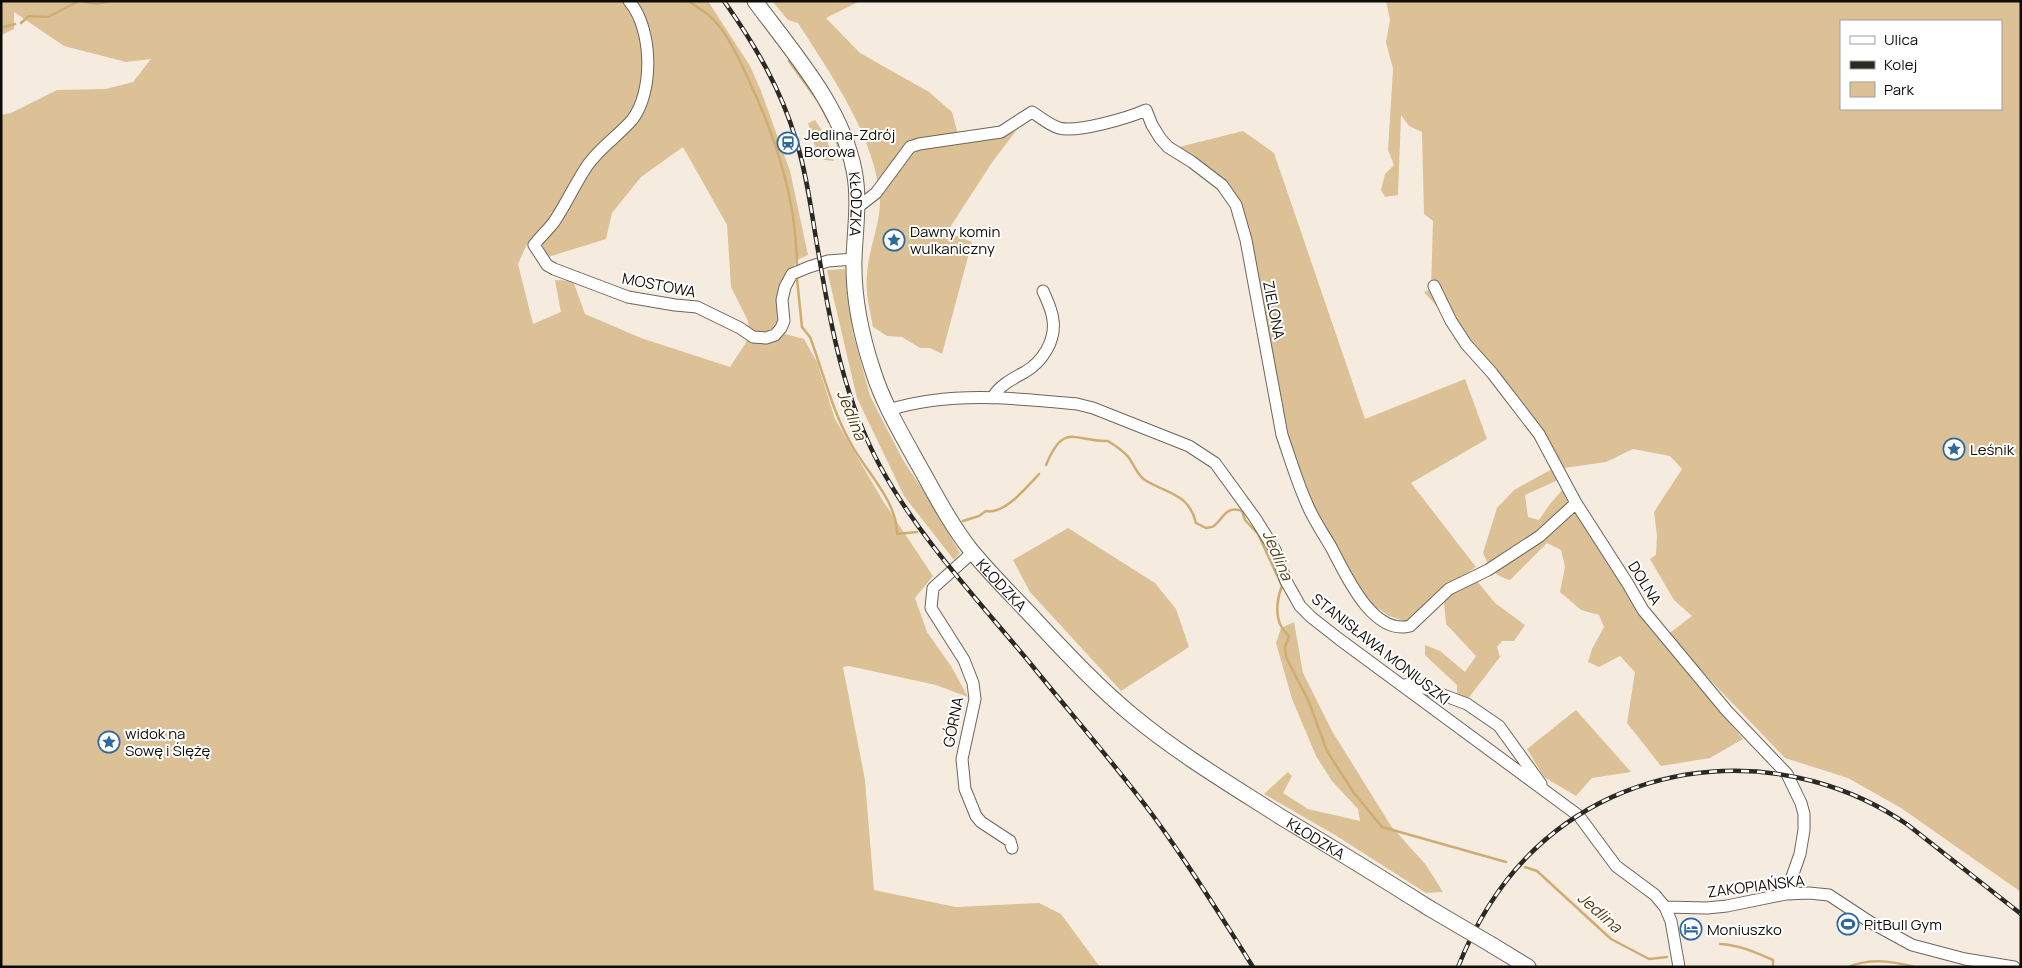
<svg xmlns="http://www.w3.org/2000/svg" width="2022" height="968" font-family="Manrope,sans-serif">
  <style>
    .green { fill: #dbc195; fill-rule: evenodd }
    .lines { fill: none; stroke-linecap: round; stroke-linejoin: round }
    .stream { stroke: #cfac72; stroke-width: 2.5 }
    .minor-casing { stroke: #6d665b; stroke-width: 13 }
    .major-casing { stroke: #6d665b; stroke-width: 17 }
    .minor { stroke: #fff; stroke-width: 11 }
    .major { stroke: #fff; stroke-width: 15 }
    .rail-casing { stroke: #2c2923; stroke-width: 4.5 }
    .rail { stroke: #fff; stroke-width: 2.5; stroke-dasharray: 8; stroke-linecap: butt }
    .major-bridge-casing { stroke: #6d665b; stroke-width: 17; stroke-linecap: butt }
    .major-bridge { stroke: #fff; stroke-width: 15 }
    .labels { text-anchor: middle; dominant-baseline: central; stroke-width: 4; stroke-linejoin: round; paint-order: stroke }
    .poi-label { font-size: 15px; fill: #0e0c07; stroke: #fff; text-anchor: start }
    .street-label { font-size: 15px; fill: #0e0c07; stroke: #fff }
    .water-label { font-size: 16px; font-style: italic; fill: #543c0d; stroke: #fff }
  </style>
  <rect width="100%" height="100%" fill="#f5ecdf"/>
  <path class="green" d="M 1,1 L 708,1 L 750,66 L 761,91 L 790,171 L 808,255 L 799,259 L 786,276 L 779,325 L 775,335 L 749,331 L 748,321 L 731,287 L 727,225 L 683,147 L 641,177 L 612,213 L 606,239 L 548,257 L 538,236 L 527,244 L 518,264 L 533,324 L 561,312 L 555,280 L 573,281 L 585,314 L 641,338 L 730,367 L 747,341 C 762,345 772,343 785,334 L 804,339 L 817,362 L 835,419 L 883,501 L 933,576 L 915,598 L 927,632 L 951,666 L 968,697 L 936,685 L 849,666 L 843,667 L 865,780 L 874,890 L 956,907 L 1039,903 L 1061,914 L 1100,967 L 1,967 L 1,115 L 11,113 L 57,90 L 106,89 L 133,82 L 151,59 L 126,62 L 64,46 L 14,12 L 14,29 L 1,35 Z
    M 772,1 L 860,1 L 826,18 L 860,53 L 929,92 L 952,112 L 960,142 L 1016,131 L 993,161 L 947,232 L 972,242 L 942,354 L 930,348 L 920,348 L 902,337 L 887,336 L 873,327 C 870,310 865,292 867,274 C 868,253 880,223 880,202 C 877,139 831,75 798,23 L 788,20 Z
    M 1386,1 L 2021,1 L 2021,892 L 1901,808 L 1848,778 L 1785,758 L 1667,635 L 1692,616 L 1674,600 L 1650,559 L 1656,555 L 1657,536 L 1654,512 L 1682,469 L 1670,456 L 1633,449 L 1606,462 L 1564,468 C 1524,404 1474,348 1424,292 L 1431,289 L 1433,221 L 1424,214 L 1422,132 L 1409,126 L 1401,115 L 1398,195 L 1385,197 L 1381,190 L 1385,174 L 1394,165 L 1388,150 L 1393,69 L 1386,42 L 1390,20 ZM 1841,21 L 2001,21 L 2001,109 L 1841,109 Z
    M 815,120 L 825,135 L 834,161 L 824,160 L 815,146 L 808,123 Z
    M 1243,131 L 1274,153 L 1365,419 L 1465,379 L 1487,439 L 1411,483 L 1476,567 L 1439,591 L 1407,622 L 1389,616 L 1368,601 L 1352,579 L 1311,504 L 1290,442 L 1249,233 L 1233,191 L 1208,167 L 1179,147 Z
    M 845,269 L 853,333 L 870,396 L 903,460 L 928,498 L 960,553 L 954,560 L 904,496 L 857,398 L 827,270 Z
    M 1552,469 L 1558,480 L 1525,495 L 1528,517 L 1539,520 L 1550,504 L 1563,489 L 1650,628 L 1743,739 L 1710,758 L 1661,766 L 1627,723 L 1635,672 L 1620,656 L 1599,667 L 1588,662 L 1592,649 L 1604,627 L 1599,615 L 1581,610 L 1560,592 L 1565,567 L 1561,550 L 1547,543 L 1510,580 C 1494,576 1490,568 1483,553 L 1497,508 L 1514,490 Z
    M 1068,528 L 1155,583 L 1176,609 L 1189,647 L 1121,691 L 1030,592 L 1013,560 Z
    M 1477,581 L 1495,603 L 1525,625 L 1514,641 L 1502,641 L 1497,647 L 1500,657 L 1467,700 L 1457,696 L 1457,685 L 1425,655 L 1425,645 L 1440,651 L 1465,672 L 1476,656 L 1446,624 L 1444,602 L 1452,589 Z
    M 1294,622 L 1303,673 L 1332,731 L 1391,826 L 1426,865 L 1443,892 L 1426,893 L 1335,835 L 1264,794 L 1288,772 L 1292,776 L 1283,793 L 1308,809 L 1360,821 L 1358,809 L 1332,781 L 1316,756 L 1292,699 L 1276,643 L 1281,628 Z
    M 1576,710 L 1631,772 L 1592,778 L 1576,796 L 1544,777 L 1527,749 Z"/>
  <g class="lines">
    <path class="stream" d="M 82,1 L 97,4 L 110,1
      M 688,1 C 697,7 706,12 713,19 C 730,37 741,63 751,85 C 778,144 796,200 797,265
      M 21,23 L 29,16 L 48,17 L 79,1
      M 1,28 L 15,24
      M 789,61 L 818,101 L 829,122
      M 836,138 L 841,155
      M 797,279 L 802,327 L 810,337 C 823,372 832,410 850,442 C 865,471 897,500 897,534 L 917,532
      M 1046,465 C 1064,421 1075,442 1108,441 C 1116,446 1124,451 1129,458 C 1134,465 1138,476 1145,480 C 1167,494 1189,493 1196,523 L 1206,528 L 1212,527 C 1222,522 1225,504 1242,511 L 1245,520 L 1258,534 L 1282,586 C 1277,598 1275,614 1281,626 C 1283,630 1287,633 1289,636 L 1285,647 L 1286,657 L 1309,702 L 1327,751 L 1354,793 L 1382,827 L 1506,862
      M 963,521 L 979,516 L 986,511 C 1004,515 1027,487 1039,474
      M 1525,867 L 1537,871 L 1611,939 L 1649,959 L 1667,957
      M 1720,944 C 1739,945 1755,952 1773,960 L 1773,967
      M 1848,967 C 1871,958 1891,961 1915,967"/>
    <g class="minor-casing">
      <path id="minor" d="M 629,1 C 653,28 654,92 632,120 C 618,136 599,148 587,166 C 575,184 566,204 554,222 C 548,230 540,237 534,245 L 547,265 L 554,269 L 628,297 L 675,305 L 697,307 L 740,328 L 753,337 L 766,338 L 775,335 L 781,328 L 784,321 L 782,300 L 785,287 L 792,274 L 809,267 L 828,261 L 854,259
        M 858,207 L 876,193 L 910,147 L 919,144 L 1001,132 L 1032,112 C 1040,117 1049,125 1059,128 C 1077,133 1128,118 1146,110 L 1152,125 L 1160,138 L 1168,147 L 1192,162 L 1222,185 L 1236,205 L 1246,240 L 1282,435 C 1290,458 1297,482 1307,504 C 1313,519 1323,533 1331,547 C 1345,573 1372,636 1410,626 L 1449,589 L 1488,570 L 1540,536 L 1576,503
        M 1434,286 L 1451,321 L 1466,344 L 1492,373 L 1539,434 L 1576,503 L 1628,584 L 1643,610 L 1727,711 L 1787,774 L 1801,803 L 1804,814 L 1804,830 L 1800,854 L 1786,894
        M 992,398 C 1000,385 1012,379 1025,372 C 1042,362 1056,341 1053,320 C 1052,310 1047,300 1043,291
        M 889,410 C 950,391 1015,398 1077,404 L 1093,408 L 1189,446 L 1215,463 L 1255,518 L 1275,550 L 1286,581 L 1300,606 L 1311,617 L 1339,639 L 1579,816 L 1616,866 L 1655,895 L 1665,907 L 1671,921 L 1679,967
        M 973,552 L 933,588 L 931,608 L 964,660 L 973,683 L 975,699 L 962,759 L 965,789 L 976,816 L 981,822 L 1010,841 L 1012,848
        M 1403,686 L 1411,683 L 1467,704 L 1499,726 L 1541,784
        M 1665,907 L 1707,908 L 1727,906 L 1786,894 L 1809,893 L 1829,895 L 1870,922 L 1912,945 L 1965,959 L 2014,967"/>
    </g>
    <g class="major-casing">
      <g id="major">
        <path id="s1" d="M 755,1 C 793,53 841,105 854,170 C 860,200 855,229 854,259 C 853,297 861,335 873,371 C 883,403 901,433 917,462 C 934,492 949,522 970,549 C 991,575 1016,599 1039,624 C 1069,656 1099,688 1133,716 C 1179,754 1231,785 1281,817 C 1331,847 1380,877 1429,908"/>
        <path d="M 1492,945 L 1528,967"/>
      </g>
    </g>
    <use href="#minor" class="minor"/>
    <use href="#major" class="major"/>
    <g class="rail-casing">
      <path id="rail" d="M 724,1 C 755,45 781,89 796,140 C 808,178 812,218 819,256 C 831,329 845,401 880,466 C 919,538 978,600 1030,663 C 1071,714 1115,764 1154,817 C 1189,865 1221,916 1253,967
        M 1458,967 C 1474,927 1496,889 1526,858 C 1627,753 1791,744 1908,825 L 2021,914"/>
    </g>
    <use href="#rail" class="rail"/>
    <g class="major-bridge-casing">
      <path id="major-bridge" d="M 1429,908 L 1492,945"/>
    </g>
    <use href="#major-bridge" class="major-bridge"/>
  </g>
  <defs>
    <g id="station-ring" transform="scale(1.125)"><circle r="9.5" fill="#fff" stroke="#2d689f" stroke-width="1.5"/><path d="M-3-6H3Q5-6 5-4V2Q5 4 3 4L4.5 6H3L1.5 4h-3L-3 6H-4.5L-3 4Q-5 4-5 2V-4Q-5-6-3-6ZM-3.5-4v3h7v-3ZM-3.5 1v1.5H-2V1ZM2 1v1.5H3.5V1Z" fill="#2d689f"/></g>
    <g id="sight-ring" transform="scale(1.125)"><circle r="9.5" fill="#fff" stroke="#2d689f" stroke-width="1.5"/><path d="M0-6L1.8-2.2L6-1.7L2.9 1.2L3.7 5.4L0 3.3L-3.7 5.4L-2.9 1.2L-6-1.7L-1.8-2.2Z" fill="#2d689f"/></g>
    <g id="stadium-ring" transform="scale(1.125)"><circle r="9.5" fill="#fff" stroke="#2d689f" stroke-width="1.5"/><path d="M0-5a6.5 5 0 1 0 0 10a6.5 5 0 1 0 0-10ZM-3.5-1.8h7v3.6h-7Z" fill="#2d689f"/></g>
    <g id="hotel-ring" transform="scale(1.125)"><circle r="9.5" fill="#fff" stroke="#2d689f" stroke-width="1.5"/><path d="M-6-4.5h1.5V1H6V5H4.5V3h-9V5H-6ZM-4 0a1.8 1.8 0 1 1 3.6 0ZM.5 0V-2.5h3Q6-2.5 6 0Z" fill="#2d689f"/></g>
  </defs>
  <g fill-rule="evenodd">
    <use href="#station-ring" x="788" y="143"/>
    <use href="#sight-ring" x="894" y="240"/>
    <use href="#sight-ring" x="1954" y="449"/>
    <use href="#sight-ring" x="109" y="742"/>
    <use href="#stadium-ring" x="1848" y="924"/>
    <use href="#hotel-ring" x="1691" y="929"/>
  </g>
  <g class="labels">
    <g class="poi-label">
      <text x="804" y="134">Jedlina-Zdrój<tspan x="804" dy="17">Borowa</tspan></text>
      <text x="910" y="231">Dawny komin<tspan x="910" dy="17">wulkaniczny</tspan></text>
      <text x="1970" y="449">Leśnik</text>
      <text x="125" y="733">widok na<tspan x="125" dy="17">Sowę i Ślężę</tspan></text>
      <text x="1864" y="924">PitBull Gym</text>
      <text x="1707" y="929">Moniuszko</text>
    </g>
    <g class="street-label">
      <text stroke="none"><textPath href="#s1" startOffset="232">KŁODZKA</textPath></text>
      <text transform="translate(659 285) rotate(11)">MOSTOWA</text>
      <text transform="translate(1274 310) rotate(79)">ZIELONA</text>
      <text transform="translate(1645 583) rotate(58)">DOLNA</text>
      <text stroke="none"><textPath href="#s1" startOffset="652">KŁODZKA</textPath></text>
      <text transform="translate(1381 649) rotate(38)">STANISŁAWA MONIUSZKI</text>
      <text transform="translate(953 722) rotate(-79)">GÓRNA</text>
      <text stroke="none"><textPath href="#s1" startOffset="1058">KŁODZKA</textPath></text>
      <text transform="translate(1756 886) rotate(-7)">ZAKOPIAŃSKA</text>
    </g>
    <g class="water-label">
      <text transform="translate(852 415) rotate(68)">Jedlina</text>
      <text transform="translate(1278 555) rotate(67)">Jedlina</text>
      <text transform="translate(1600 912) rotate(41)">Jedlina</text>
    </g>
  </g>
  <rect width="2022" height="968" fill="none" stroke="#0e0c07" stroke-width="5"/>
  <rect x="1840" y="20" width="162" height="90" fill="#ffffff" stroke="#9f9e9c"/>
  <rect x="1850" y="36" width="25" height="8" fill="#ffffff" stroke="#9f9e9c"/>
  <text x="1884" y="45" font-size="15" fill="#0e0c07">Ulica</text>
  <rect x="1850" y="61" width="25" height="8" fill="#2c2923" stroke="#9f9e9c"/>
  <text x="1884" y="70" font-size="15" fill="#0e0c07">Kolej</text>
  <rect x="1850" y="82" width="25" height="15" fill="#dbc195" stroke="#9f9e9c"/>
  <text x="1884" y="95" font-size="15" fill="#0e0c07">Park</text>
</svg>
